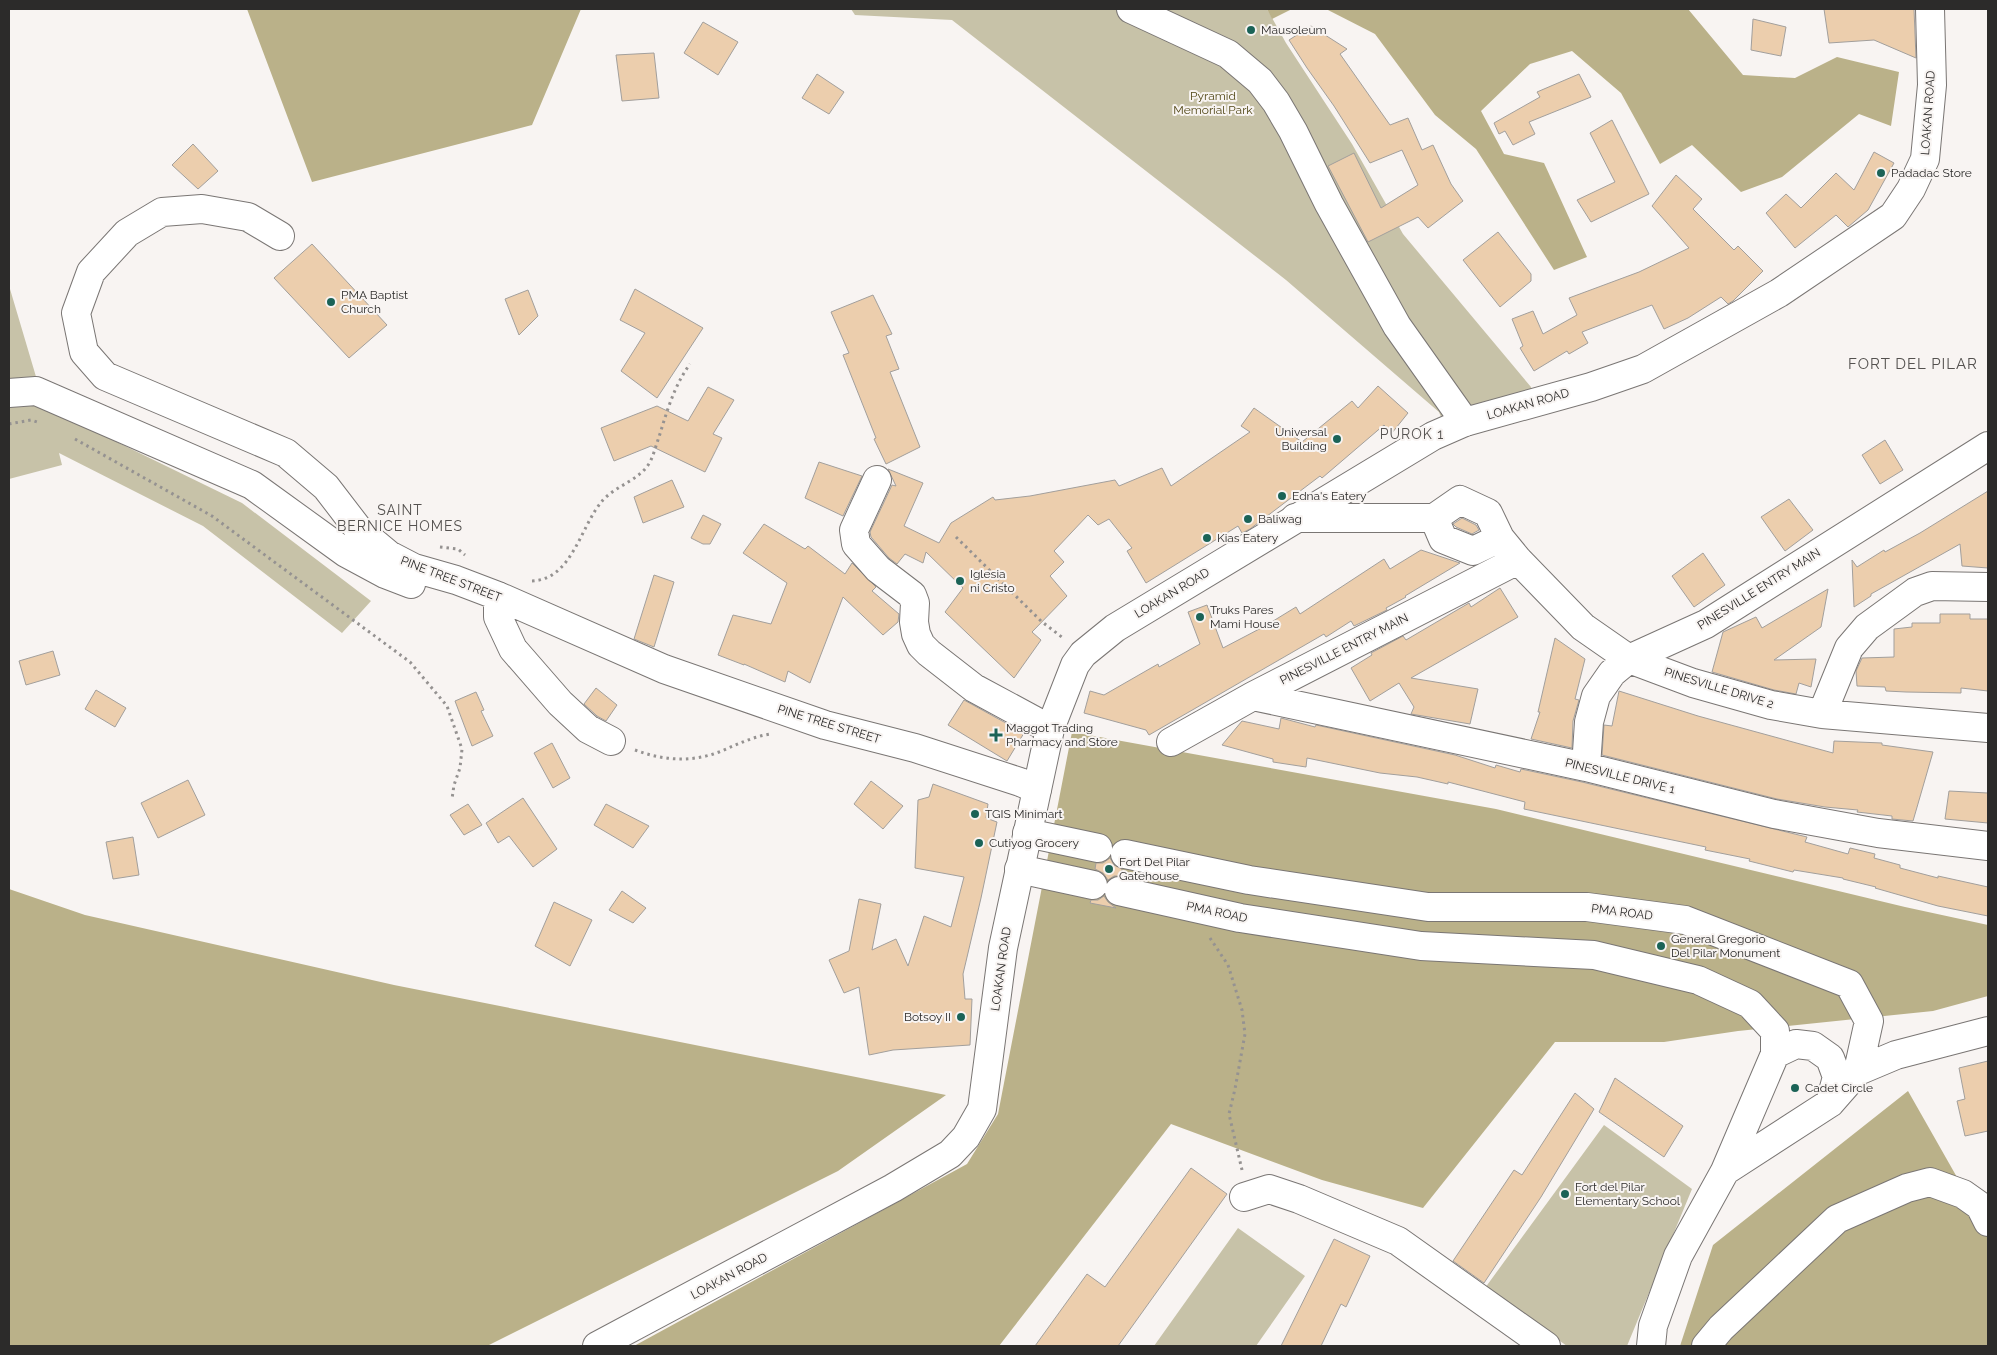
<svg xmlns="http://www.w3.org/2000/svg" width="1997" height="1355" font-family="Raleway,sans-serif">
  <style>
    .green { fill: #c7c2a8 }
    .forest { fill: #bab189 }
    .building { fill: #eccead; stroke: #a29f9c }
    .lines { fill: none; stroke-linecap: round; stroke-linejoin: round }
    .minor-casing { stroke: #7a7674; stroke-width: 30 }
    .major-casing { stroke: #7a7674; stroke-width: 30 }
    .path { stroke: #959291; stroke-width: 3; stroke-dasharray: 2.5 4; stroke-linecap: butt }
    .minor { stroke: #fff; stroke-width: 28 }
    .major { stroke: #fff; stroke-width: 28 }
    .poi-dot { fill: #1b6357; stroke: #f8f4f2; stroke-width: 2 }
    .labels { text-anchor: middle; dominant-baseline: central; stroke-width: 4; stroke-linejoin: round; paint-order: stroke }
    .poi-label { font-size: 12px; fill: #2c2b2a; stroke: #f8f4f2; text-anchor: start }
    .park-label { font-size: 12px; fill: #514716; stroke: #f8f4f2 }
    .street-label { font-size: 12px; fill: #2c2b2a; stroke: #f8f4f2 }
    .neighbourhood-label { font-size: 14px; letter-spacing: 1px; fill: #54514f; stroke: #f8f4f2 }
    .quarter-label { font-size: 15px; letter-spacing: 1px; fill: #54514f; stroke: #f8f4f2 }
  </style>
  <rect width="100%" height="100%" fill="#f8f4f2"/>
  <path class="green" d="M 851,9 L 1267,9 L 1286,43 L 1352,144 L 1403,234 L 1531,387 L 1533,394 L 1443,422 L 1439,412 L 1286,280 L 952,20 L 855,15 Z
    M 9,289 L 10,289 L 45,407 L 242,503 L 371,601 L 342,633 L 203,526 L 59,453 L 62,465 L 9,479 Z
    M 1604,1125 L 1692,1189 L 1627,1346 L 1567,1346 L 1485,1288 Z
    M 1238,1228 L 1305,1276 L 1256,1346 L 1154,1346 Z"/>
  <path class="forest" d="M 247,9 L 581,9 L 532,125 L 312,182 Z
    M 1267,9 L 1292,9 L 1272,19 Z
    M 1326,9 L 1688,9 L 1743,75 L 1795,78 L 1837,57 L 1899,72 L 1891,126 L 1859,114 L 1782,177 L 1741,192 L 1692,145 L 1660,164 L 1621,93 L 1572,51 L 1530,64 L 1481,111 L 1504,154 L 1544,163 L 1587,257 L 1554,270 L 1476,149 L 1435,115 L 1375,34 Z
    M 1072,732 L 1496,809 L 1905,907 L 1988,925 L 1988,996 L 1933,1011 L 1738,1031 L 1664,1042 L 1555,1042 L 1423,1208 L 1322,1180 L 1171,1124 L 999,1346 L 634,1346 L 967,1164 L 998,1114 Z
    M 9,889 L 85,915 L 394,985 L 946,1095 L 838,1171 L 487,1346 L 9,1346 Z
    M 1908,1091 L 1958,1179 L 1988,1204 L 1988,1346 L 1680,1346 L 1713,1245 Z"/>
  <path class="building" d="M 1824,9 L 1914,9 L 1916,58 L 1874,40 L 1829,43 Z
    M 1753,19 L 1786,27 L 1781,56 L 1751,50 Z
    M 703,22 L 738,42 L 718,75 L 684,53 Z
    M 1311,26 L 1347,49 L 1340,54 L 1390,125 L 1408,118 L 1422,150 L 1433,145 L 1451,184 L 1463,201 L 1428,228 L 1418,217 L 1368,242 L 1328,166 L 1354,153 L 1381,208 L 1418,185 L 1402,150 L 1370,163 L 1334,106 L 1307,68 L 1289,40 Z
    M 654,53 L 659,98 L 622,101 L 616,55 Z
    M 817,74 L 844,92 L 829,114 L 802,98 Z
    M 1579,74 L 1591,97 L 1529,122 L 1535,134 L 1513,145 L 1505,131 L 1499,134 L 1494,123 L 1540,97 L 1537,92 Z
    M 1612,120 L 1649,194 L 1591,222 L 1577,200 L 1615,182 L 1590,133 Z
    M 193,144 L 218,171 L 198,189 L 172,165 Z
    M 1874,152 L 1894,163 L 1868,210 L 1848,227 L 1836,215 L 1795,248 L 1766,213 L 1786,194 L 1801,208 L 1836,173 L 1854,190 Z
    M 1676,175 L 1702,199 L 1693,209 L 1734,250 L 1738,246 L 1763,271 L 1733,301 L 1728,304 L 1721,297 L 1688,318 L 1664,329 L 1652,305 L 1582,332 L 1588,343 L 1569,354 L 1567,351 L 1534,371 L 1520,348 L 1523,346 L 1512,319 L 1533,311 L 1543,334 L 1577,315 L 1569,298 L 1639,272 L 1689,248 L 1652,206 Z
    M 1498,232 L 1531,274 L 1531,281 L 1500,307 L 1463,260 Z
    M 312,244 L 387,325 L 349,358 L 274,278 Z
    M 635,289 L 703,328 L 657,398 L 621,371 L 645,333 L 620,320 Z
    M 528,290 L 538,316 L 519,335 L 505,299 Z
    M 873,295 L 892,334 L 886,336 L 899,369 L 890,372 L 920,447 L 886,464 L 874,439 L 876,438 L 843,355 L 849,353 L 831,312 Z
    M 1378,386 L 1408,413 L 1392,433 L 1384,425 L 1322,478 L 1320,476 L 1250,529 L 1242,533 L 1238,526 L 1146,583 L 1127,551 L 1132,548 L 1109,519 L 1098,525 L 1088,515 L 1054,551 L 1064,562 L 1050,576 L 1067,596 L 1032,632 L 1041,640 L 1014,678 L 945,612 L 963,588 L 926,552 L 923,563 L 905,554 L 897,564 L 889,558 L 871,537 L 870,532 L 892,485 L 896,486 L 888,469 L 923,483 L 904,526 L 939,543 L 951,523 L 993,497 L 995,500 L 1030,496 L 1115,480 L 1119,486 L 1162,468 L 1171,486 L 1250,432 L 1241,426 L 1254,408 L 1302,442 L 1352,401 L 1358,408 Z
    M 708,387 L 734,400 L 713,434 L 722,438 L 705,472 L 651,446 L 614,461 L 601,428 L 657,406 L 688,421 Z
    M 1885,440 L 1903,470 L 1880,484 L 1862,455 Z
    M 819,462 L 862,476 L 843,516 L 805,498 Z
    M 672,480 L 684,507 L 643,523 L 634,497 Z
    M 1988,491 L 1988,568 L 1962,566 L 1960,544 L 1871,594 L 1871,596 L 1854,607 L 1852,560 L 1857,567 L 1884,550 L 1885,552 L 1920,533 Z
    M 1789,499 L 1813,530 L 1785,551 L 1761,517 Z
    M 703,515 L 721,524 L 710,544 L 703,544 L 691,538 Z
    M 1462,518 L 1476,525 L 1479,530 L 1472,534 L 1456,527 L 1453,524 Z
    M 764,524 L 805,549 L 808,546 L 845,574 L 852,563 L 876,587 L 872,591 L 899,614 L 898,622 L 883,635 L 843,597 L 810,683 L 788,671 L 785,682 L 744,664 L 744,665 L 718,655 L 733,615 L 771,624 L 787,583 L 743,553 Z
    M 1421,550 L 1460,563 L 1405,596 L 1406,597 L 1386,608 L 1387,610 L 1354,626 L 1351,621 L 1326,637 L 1324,634 L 1149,735 L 1146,730 L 1084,713 L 1090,691 L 1104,695 L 1158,664 L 1159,667 L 1200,644 L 1188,612 L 1207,605 L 1223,648 L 1265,626 L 1296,607 L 1300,614 L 1384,559 L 1390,569 Z
    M 1703,553 L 1725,585 L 1694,607 L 1672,576 Z
    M 654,575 L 674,582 L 654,647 L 634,639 Z
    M 1500,588 L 1518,617 L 1411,678 L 1478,689 L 1470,724 L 1411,714 L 1414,707 L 1399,683 L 1370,701 L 1351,668 L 1372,655 L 1371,653 L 1403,636 L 1406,640 L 1469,603 L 1471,607 Z
    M 1828,589 L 1821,627 L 1774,660 L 1816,659 L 1811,687 L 1799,683 L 1796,694 L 1774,690 L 1712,672 L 1723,632 L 1756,617 L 1762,628 Z
    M 1940,614 L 1970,614 L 1970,619 L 1988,619 L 1988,691 L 1961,688 L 1961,693 L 1906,692 L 1886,691 L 1885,687 L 1857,686 L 1856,671 L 1862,658 L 1894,657 L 1894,629 L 1912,627 L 1912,623 L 1940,623 Z
    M 1555,638 L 1585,659 L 1575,699 L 1579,700 L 1573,721 L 1572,748 L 1531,739 L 1540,712 L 1538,712 Z
    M 53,651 L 60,675 L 26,685 L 19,661 Z
    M 596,688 L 617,705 L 606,721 L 597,716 L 584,704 Z
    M 96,690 L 126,708 L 115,727 L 85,709 Z
    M 1619,691 L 1698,716 L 1833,753 L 1834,741 L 1882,743 L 1882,745 L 1933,752 L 1913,821 L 1892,819 L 1892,816 L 1857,812 L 1858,810 L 1825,807 L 1777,799 L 1602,755 L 1604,725 L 1612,726 Z
    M 476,692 L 484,710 L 481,711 L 493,736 L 472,746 L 455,701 Z
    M 964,700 L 1024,733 L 1007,761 L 948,725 Z
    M 1281,718 L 1315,727 L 1316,725 L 1455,755 L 1495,768 L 1496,765 L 1520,772 L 1521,769 L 1582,782 L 1807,837 L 1805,842 L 1848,854 L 1850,848 L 1875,854 L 1874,858 L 1900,865 L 1900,868 L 1938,878 L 1938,876 L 1988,887 L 1988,916 L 1938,906 L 1875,888 L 1876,887 L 1843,879 L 1843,878 L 1794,870 L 1793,872 L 1749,861 L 1750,859 L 1705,850 L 1706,847 L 1524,809 L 1525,802 L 1448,782 L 1448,784 L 1417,777 L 1380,773 L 1307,758 L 1306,767 L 1273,762 L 1273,759 L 1222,745 L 1242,721 L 1279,729 Z
    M 552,743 L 570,778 L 553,788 L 534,753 Z
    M 188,780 L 205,815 L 158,838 L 141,803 Z
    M 871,781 L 903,806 L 883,829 L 854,804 Z
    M 933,784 L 988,804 L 986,818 L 997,822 L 981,898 L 963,974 L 965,999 L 972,999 L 970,1045 L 893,1050 L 869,1055 L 859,987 L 844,993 L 829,960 L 849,951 L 859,899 L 881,904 L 872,950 L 896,939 L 908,966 L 924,916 L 951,927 L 964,877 L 915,868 L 918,800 L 929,797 Z
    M 1949,791 L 1988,793 L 1988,823 L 1945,819 Z
    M 523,798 L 557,849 L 533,867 L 509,836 L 498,843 L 486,823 Z
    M 468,804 L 482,825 L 464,835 L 450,815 Z
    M 606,804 L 649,826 L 633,848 L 594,825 Z
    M 133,837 L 139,875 L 113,879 L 106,842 Z
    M 1110,858 L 1114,865 L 1122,869 L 1121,876 L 1114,876 L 1108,880 L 1103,873 L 1095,869 L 1096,863 L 1103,863 Z
    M 622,891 L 646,908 L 633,923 L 609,910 Z
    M 1104,896 L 1108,902 L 1116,908 L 1090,903 L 1091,900 L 1098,900 Z
    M 554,902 L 592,920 L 570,966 L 535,946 Z
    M 1988,1061 L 1988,1131 L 1965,1136 L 1957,1101 L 1965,1099 L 1959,1068 Z
    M 1615,1078 L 1683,1126 L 1664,1157 L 1599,1112 Z
    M 1575,1093 L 1594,1109 L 1541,1197 L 1484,1283 L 1453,1261 L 1514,1170 L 1522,1175 Z
    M 1191,1168 L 1227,1194 L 1118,1346 L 1035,1346 L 1087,1274 L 1105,1287 Z
    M 1334,1239 L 1370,1256 L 1346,1307 L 1341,1304 L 1321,1346 L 1281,1346 Z"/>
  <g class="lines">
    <g class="minor-casing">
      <path id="minor" d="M 1131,9 L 1228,54 L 1260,81 L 1276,102 L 1293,131 L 1329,204 L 1397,326 L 1465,422
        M 280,236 L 248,217 L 202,209 L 162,212 L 127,233 L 91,272 L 76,313 L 84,352 L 105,376 L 286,453 L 326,487 L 359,530 L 389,555 L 414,568 L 456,580 L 498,596 L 664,669 L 825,725 L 915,748 L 1020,782 L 1037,789
        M 9,393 L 36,391 L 252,485 L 346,553 L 385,574 L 411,584
        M 877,480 L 854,530 L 856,544 L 878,569 L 912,595 L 915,603 L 914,622 L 916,634 L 921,645 L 929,653 L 974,688 L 1050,729
        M 1295,518 L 1434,518 L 1460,500 L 1488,513 L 1500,538 L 1518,560 L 1583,627 L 1629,659 L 1693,683 L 1771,705 L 1822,714 L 1988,728
        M 1434,518 L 1443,539 L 1473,551 L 1500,538
        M 498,596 L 498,617 L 513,649 L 560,703 L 588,729 L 611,741
        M 1253,696 L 1586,767 L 1774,814 L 1878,833 L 1988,846
        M 1822,714 L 1849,648 L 1867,627 L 1915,592 L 1932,586 L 1988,587
        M 1171,742 L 1253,696 L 1518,560
        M 1586,767 L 1589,722 L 1596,696 L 1612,673 L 1629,659 L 1706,624 L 1988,446
        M 1027,833 L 1098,848
        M 1125,854 L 1249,880 L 1428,907 L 1587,907 L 1685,920 L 1849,984 L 1869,1021 L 1858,1071 L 1830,1103 L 1725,1171
        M 1019,869 L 1093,885
        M 1119,891 L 1240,918 L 1421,946 L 1594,955 L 1698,980 L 1750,1004 L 1775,1031 L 1775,1054 L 1725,1171 L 1678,1256 L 1653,1326 L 1651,1346
        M 1775,1054 L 1796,1044 L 1813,1046 L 1830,1058 L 1837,1077 L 1830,1103
        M 1858,1071 L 1896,1055 L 1988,1031
        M 1244,1197 L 1269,1189 L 1299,1199 L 1398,1241 L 1546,1346
        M 1706,1346 L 1721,1328 L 1837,1219 L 1907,1188 L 1930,1182 L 1963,1194 L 1980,1206 L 1988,1222"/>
    </g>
    <g class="major-casing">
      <path id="major" d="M 597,1346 L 893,1188 L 950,1154 L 966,1137 L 982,1109 L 1003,948 L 1050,729 L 1075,665 L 1083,654 L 1115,628 L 1433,436 L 1465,422 L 1591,387 L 1643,369 L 1779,293 L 1893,216 L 1911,189 L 1925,159 L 1932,85 L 1930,9"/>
    </g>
    <path class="path" d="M 9,424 L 31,420 L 40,423
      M 75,439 L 212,516 L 410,662 L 447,706 L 462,749 L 460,768 L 454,785 L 452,799
      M 956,537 L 1041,621 L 1063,638
      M 440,547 L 458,549 L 465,555
      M 532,581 C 573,579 580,526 603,500 C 617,485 640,480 650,462 C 654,454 656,445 659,437 C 667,411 674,386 690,364
      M 635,750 C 662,760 690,763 719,752 C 736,745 752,737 770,734
      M 1210,938 L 1228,965 L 1242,1010 L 1245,1034 L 1235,1089 L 1229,1114 L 1242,1170"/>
    <use href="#minor" class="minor"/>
    <use href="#major" class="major"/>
  </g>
  <g class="poi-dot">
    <circle cx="1251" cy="30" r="5"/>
    <circle cx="1881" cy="173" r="5"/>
    <circle cx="331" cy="302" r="5"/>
    <circle cx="1337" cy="439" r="5"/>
    <circle cx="1282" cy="496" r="5"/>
    <circle cx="1248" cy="519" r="5"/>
    <circle cx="1207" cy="538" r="5"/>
    <circle cx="960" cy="581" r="5"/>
    <circle cx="1200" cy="617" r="5"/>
    <path d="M993.5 727.5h5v5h5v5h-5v5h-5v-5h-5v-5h5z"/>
    <circle cx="975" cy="814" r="5"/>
    <circle cx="979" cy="843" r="5"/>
    <circle cx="1109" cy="869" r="5"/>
    <circle cx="1661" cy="946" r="5"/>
    <circle cx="961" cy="1017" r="5"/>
    <circle cx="1795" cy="1088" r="5"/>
    <circle cx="1565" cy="1194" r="5"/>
  </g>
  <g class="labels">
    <g class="poi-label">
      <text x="1261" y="30">Mausoleum</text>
      <text x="1891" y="173">Padadac Store</text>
      <text x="341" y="295">PMA Baptist<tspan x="341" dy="14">Church</tspan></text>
      <text x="1327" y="432" text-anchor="end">Universal<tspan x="1327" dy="14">Building</tspan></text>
      <text x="1292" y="496">Edna's Eatery</text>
      <text x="1258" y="519">Baliwag</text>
      <text x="1217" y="538">Kias Eatery</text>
      <text x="970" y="574">Iglesia<tspan x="970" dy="14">ni Cristo</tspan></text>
      <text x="1210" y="610">Truks Pares<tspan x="1210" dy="14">Mami House</tspan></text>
      <text x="1006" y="728">Maggot Trading<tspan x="1006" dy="14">Pharmacy and Store</tspan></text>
      <text x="985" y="814">TGIS Minimart</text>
      <text x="989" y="843">Cutiyog Grocery</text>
      <text x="1119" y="862">Fort Del Pilar<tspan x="1119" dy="14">Gatehouse</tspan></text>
      <text x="1671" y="939">General Gregorio<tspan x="1671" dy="14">Del Pilar Monument</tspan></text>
      <text x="951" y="1017" text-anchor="end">Botsoy II</text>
      <text x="1805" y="1088">Cadet Circle</text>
      <text x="1575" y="1187">Fort del Pilar<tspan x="1575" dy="14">Elementary School</tspan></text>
    </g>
    <g class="park-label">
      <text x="1213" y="96">Pyramid<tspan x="1213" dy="14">Memorial Park</tspan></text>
    </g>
    <g class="street-label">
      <text transform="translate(1928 113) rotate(-86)">LOAKAN ROAD</text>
      <text transform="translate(1528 404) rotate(-16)">LOAKAN ROAD</text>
      <text transform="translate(451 579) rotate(21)">PINE TREE STREET</text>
      <text transform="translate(1759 589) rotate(-32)">PINESVILLE ENTRY MAIN</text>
      <text transform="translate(1172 593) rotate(-31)">LOAKAN ROAD</text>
      <text transform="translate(1344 649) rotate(-27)">PINESVILLE ENTRY MAIN</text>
      <text transform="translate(1719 688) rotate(17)">PINESVILLE DRIVE 2</text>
      <text transform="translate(829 724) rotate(17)">PINE TREE STREET</text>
      <text transform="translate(1620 776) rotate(14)">PINESVILLE DRIVE 1</text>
      <text transform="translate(1217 912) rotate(12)">PMA ROAD</text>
      <text transform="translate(1622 912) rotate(7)">PMA ROAD</text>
      <text transform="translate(1001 969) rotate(-82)">LOAKAN ROAD</text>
      <text transform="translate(729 1276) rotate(-28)">LOAKAN ROAD</text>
    </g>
    <g class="neighbourhood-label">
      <text x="1412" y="434">PUROK 1</text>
      <text x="400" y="510">SAINT<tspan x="400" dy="16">BERNICE HOMES</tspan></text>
    </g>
    <g class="quarter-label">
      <text x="1913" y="364">FORT DEL PILAR</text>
    </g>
  </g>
  <rect width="1997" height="1355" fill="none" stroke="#2c2b2a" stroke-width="20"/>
</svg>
